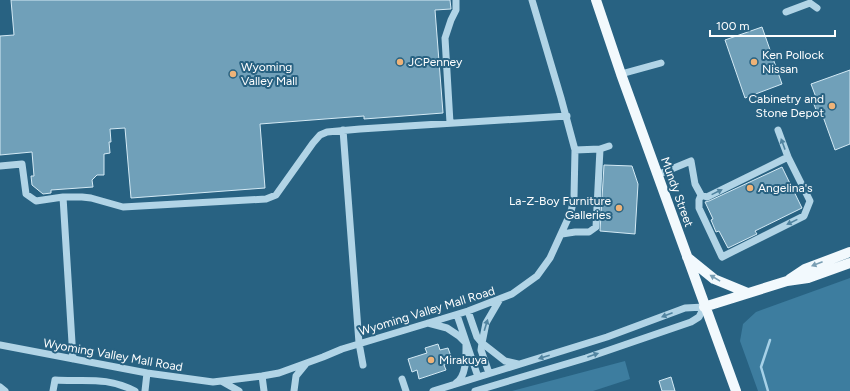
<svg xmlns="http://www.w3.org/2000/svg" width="850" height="391" font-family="Figtree,sans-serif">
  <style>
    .green { fill: #3d7d9f }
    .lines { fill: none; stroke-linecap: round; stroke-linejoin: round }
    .stream { stroke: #a6d1e7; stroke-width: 2.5 }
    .building { fill: #70a0b9; stroke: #d4eaf5 }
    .minor { stroke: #b1d4e6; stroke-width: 7 }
    .major { stroke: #f2f9fd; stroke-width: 10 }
    .oneway { fill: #5184a0 }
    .oneway2 { fill: #799eb3 }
    .poi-dot { fill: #eeb378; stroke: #286282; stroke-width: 1.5 }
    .labels { text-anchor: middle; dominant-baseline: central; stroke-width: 4; stroke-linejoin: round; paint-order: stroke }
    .poi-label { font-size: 12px; fill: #fff; stroke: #286282; text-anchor: start }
    .street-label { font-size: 12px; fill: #fff; stroke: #286282 }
  </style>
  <rect width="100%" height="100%" fill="#286282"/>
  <path class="green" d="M 850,278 L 850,391 L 758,391 L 740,341 L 743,324 L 756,312 Z
    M 625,361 L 630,379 L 593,391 L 512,391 Z"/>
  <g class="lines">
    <path class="stream" d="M 768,391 L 761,367 L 770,340"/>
  </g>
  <path class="building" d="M 11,0 L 450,0 L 451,9 L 435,10 L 443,113 L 364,119 L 364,116 L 260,124 L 265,188 L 131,198 L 125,128 L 110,129 L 111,142 L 109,142 L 110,153 L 104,154 L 104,175 L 97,175 L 92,180 L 93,187 L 51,190 L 51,193 L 43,194 L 32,185 L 31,176 L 34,176 L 32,152 L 0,155 L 0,36 L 14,35 Z
    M 762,27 L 782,84 L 745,98 L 725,40 Z
    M 850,70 L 850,144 L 835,150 L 821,111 L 817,112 L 813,102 L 817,100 L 811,84 Z
    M 604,165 L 632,166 L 638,184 L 635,234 L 600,231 Z
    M 782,167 L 802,208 L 755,231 L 757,234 L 728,248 L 719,231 L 716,232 L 711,220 L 713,219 L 705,202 L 709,201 Z
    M 438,344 L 440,350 L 448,348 L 453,362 L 444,365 L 446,370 L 419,379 L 417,370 L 412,372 L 408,359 L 427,353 L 425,348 Z
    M 671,377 L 675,391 L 662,391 L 659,381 Z"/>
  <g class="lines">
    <path class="minor" d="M 786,12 L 810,3 L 817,8
      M 621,74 L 661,63
      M 450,123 L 445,38 L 451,20 L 456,10 L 456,0
      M 343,130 L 359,343 L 363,365
      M 778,130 L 788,157
      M 575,150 L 600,149
      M 0,166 L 22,164 L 26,194 L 36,201 L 63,197 L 73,359
      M 657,175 L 691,161 L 695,184 L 701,195 L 707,197 L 788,157 L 810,201 L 804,216 L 722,257 L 699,208 L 699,200 L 701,195
      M 63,197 L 82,197 L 91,198 L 123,207 L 266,199 L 276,195 L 313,143 L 320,135 L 327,132 L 360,129 L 567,116
      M 562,234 L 575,232 L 589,232 L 596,227 L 600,149 L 609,146
      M 500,299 L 486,323 L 482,343 L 505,361 L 518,364
      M 468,311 L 477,337 L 482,343 L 481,350 L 489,373
      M 457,315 L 478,377
      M 428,323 L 447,328 L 459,336 L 466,343 C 466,355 467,376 456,383
      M 0,345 L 147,373 L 213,382 L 262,376 L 279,373 L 323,357 L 342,349 L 468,311 L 512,294 L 537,276 L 550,258 L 571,212 L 574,197 L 575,150 L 561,98 L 532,0
      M 262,376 L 264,391
      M 402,379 L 406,391
      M 223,382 L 239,391
      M 0,387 L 5,391
      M 53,391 L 55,380 C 85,382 106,376 135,391
      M 145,391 L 147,373
      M 294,391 L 296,376 L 305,365
      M 433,391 L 607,337 L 685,308 L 704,307
      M 475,391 L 586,358 L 691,322 L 699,317 L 704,307"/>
    <path class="major" d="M 596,0 L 621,74 L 736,391
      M 687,257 L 714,279 L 748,293
      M 790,279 L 805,269 L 850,252
      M 704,307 L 787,281 L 808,278 L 850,263"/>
  </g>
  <defs><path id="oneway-solid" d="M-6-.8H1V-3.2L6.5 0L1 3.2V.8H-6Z"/></defs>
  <g class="oneway">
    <use href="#oneway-solid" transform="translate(783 144) rotate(-110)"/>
    <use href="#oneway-solid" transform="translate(717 192) rotate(-26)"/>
    <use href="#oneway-solid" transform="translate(792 222) rotate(154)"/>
    <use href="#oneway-solid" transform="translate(667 315) rotate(159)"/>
    <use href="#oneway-solid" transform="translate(486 325) rotate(-73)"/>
    <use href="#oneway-solid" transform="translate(593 355) rotate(-19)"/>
    <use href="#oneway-solid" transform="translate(544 357) rotate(163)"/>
  </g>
  <g class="oneway2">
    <use href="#oneway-solid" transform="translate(817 264) rotate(159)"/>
    <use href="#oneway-solid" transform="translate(715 278) rotate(-149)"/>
  </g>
  <g class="poi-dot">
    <circle cx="400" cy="62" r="4"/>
    <circle cx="754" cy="62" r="4"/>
    <circle cx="233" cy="74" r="4"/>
    <circle cx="832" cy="106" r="4"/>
    <circle cx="750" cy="188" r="4"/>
    <circle cx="619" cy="208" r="4"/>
    <circle cx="431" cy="360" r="4"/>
  </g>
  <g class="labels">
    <g class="poi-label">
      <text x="762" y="55">Ken Pollock<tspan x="762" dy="14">Nissan</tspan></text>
      <text x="408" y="62">JCPenney</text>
      <text x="241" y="67">Wyoming<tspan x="241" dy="14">Valley Mall</tspan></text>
      <text x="824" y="99" text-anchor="end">Cabinetry and<tspan x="824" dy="14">Stone Depot</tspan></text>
      <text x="758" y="188">Angelina's</text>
      <text x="611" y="201" text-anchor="end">La-Z-Boy Furniture<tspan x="611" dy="14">Galleries</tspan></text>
      <text x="439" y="360">Mirakuya</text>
    </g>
    <g class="street-label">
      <text transform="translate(677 192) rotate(70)">Mundy Street</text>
      <text transform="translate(427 311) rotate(-17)">Wyoming Valley Mall Road</text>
      <text transform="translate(113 355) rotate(10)">Wyoming Valley Mall Road</text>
    </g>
  </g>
  <path d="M710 30v6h125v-6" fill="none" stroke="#ffffff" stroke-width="2"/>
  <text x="716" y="30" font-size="12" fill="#ffffff" stroke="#286282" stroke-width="3" paint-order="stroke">100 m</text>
</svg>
